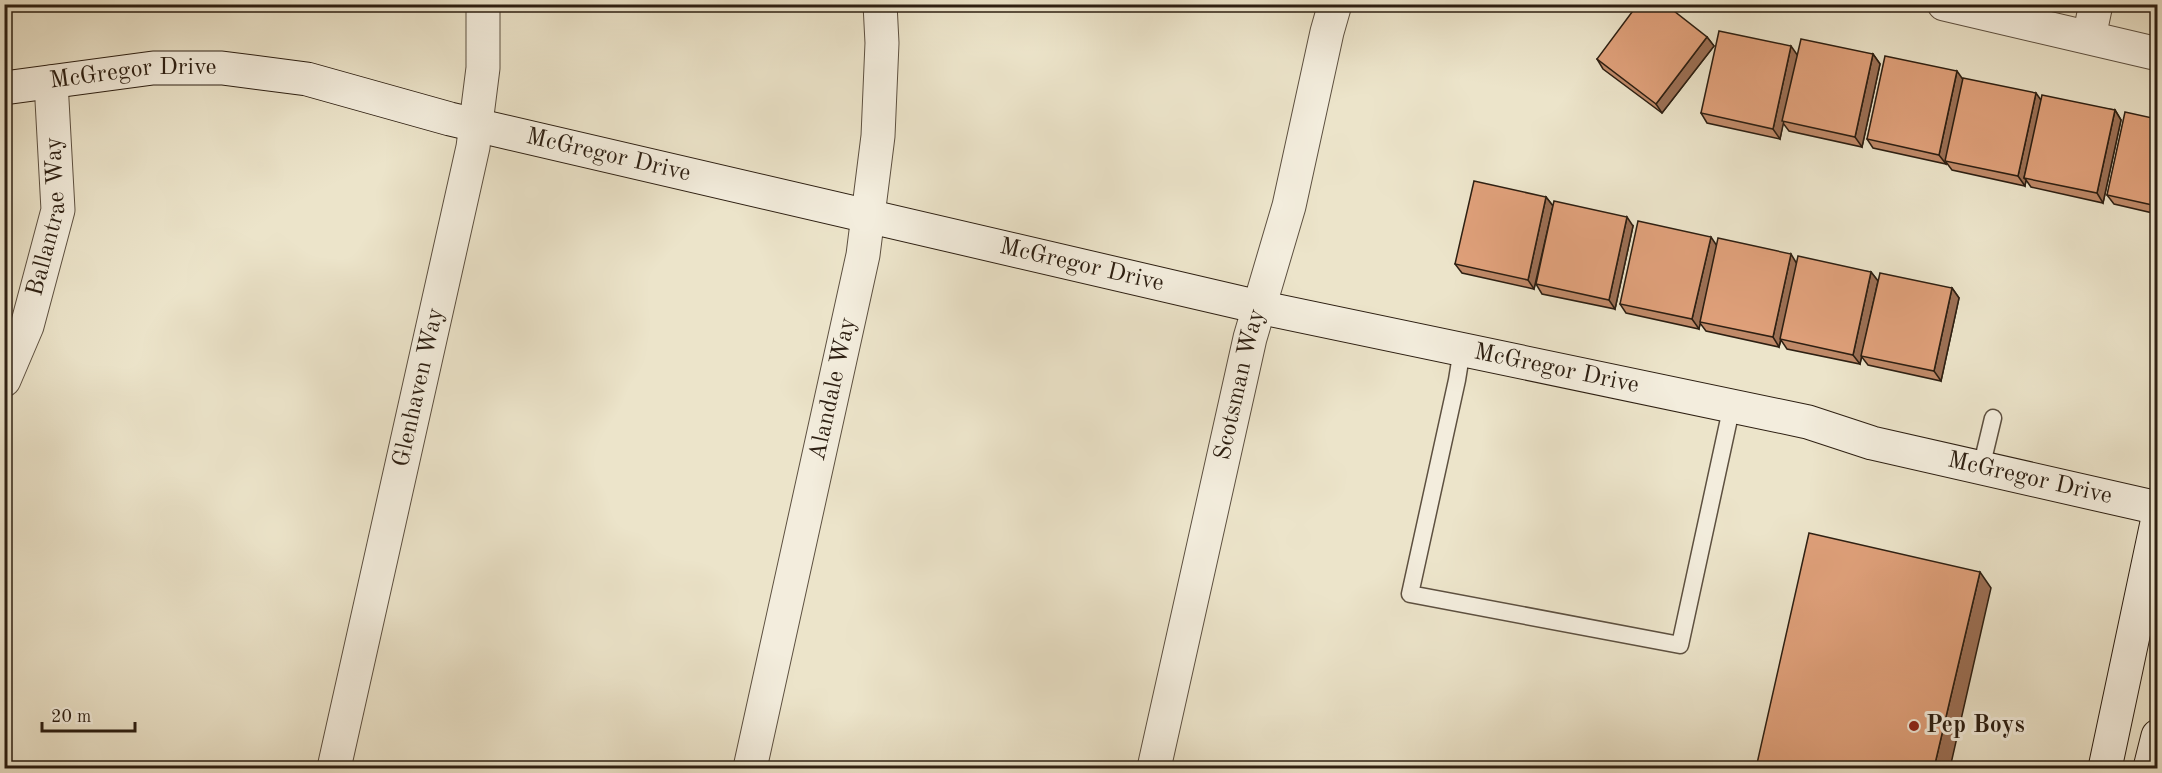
<svg xmlns="http://www.w3.org/2000/svg" width="2162" height="773" font-family="'Old Standard TT',serif">
  <style>
    .lines { fill: none; stroke-linecap: round; stroke-linejoin: round }
    .lane-casing { stroke: #5d5040; stroke-width: 19 }
    .street-casing { stroke: #5d5040; stroke-width: 35 }
    .secondary-casing { stroke: #2d1f12; stroke-width: 35 }
    .lane { stroke: #f3eddd; stroke-width: 16 }
    .street { stroke: #f3eddd; stroke-width: 33 }
    .secondary { stroke: #f3eddd; stroke-width: 33 }
    .wall { fill: #c08a69; stroke: #2d1f12; stroke-width: 1.5 }
    .shaded-wall { fill: #9c7055; stroke: #2d1f12; stroke-width: 1.5 }
    .building { fill: #dfa07a; stroke: #2d1f12; stroke-width: 1.5 }
    .poi-dot { fill: #8f2418; stroke: #f3eddd; stroke-width: 2 }
    .labels { text-anchor: middle; dominant-baseline: central; stroke-width: 6; stroke-linejoin: round; paint-order: stroke }
    .street-label { font-size: 24px; fill: #2d1f12; stroke: #f3eddd }
    .poi-label { font-size: 24px; font-weight: bold; fill: #2d1f12; stroke: #f3eddd; text-anchor: start }
  </style>
  <rect width="100%" height="100%" fill="#ece4ca"/>
  <filter id="stains"><feTurbulence type="fractalNoise" baseFrequency=".00333" numOctaves="4"/><feColorMatrix values="0 0 0 0 .2 0 0 0 0 .09 0 0 0 0 .02 0 0 0 .5 -.17"/></filter>
  <radialGradient id="worn" r=".72"><stop offset=".6" stop-color="#630" stop-opacity="0"/><stop offset="1" stop-color="#630" stop-opacity=".3"/></radialGradient>
  <g class="lines">
    <g class="lane-casing">
      <path id="lane" d="M 1462,349 L 1457,380 L 1410,594 L 1680,645 L 1732,405
        M 1981,468 L 1993,418"/>
    </g>
    <g class="street-casing">
      <g id="street">
        <path d="M 1944,4 L 2158,54"/>
        <path d="M 2089,37 L 2096,4"/>
        <path id="s1" d="M 4,380 L 27,326 L 58,210 L 51,82"/>
        <path id="s2" d="M 334,768 L 473,147 L 483,68 L 483,4"/>
        <path id="s3" d="M 750,768 L 863,255 L 878,136 L 882,43 L 880,4"/>
        <path id="s4" d="M 1154,768 L 1250,338 L 1289,206 L 1327,32 L 1335,4"/>
      </g>
    </g>
    <g class="secondary-casing">
      <g id="secondary">
        <path id="s5" d="M 4,88 L 153,68 L 222,68 L 307,79 L 450,119 L 1259,307 L 1808,422 L 1872,443 L 2158,508"/>
        <path d="M 2105,768 L 2158,518"/>
        <path d="M 2150,768 L 2158,736"/>
      </g>
    </g>
    <use href="#lane" class="lane"/>
    <use href="#street" class="street"/>
    <use href="#secondary" class="secondary"/>
  </g>
  <path class="wall" d="M 1707,37 L 1714,46 L 1662,113 L 1603,69 L 1597,59 Z
    M 1797,54 L 1873,54 L 1880,64 L 1862,147 L 1789,131 L 1783,123 L 1780,139 L 1707,123 L 1701,113 Z
    M 1963,79 L 2041,100 L 2115,110 L 2121,120 L 2103,203 L 2031,187 L 2026,180 L 2025,186 L 1952,170 L 1946,162 L 1946,164 L 1873,148 L 1867,139 Z
    M 2157,119 L 2157,214 L 2114,204 L 2107,195 Z
    M 1546,197 L 1553,206 L 1534,289 L 1462,273 L 1455,264 Z
    M 1633,226 L 1615,309 L 1542,294 L 1536,284 Z
    M 1717,245 L 1797,263 L 1871,272 L 1878,281 L 1860,364 L 1787,349 L 1781,340 L 1779,347 L 1706,331 L 1700,323 L 1699,329 L 1626,313 L 1620,304 Z
    M 1952,288 L 1959,298 L 1941,381 L 1868,365 L 1861,356 Z"/>
  <path class="shaded-wall" d="M 1707,37 L 1714,46 L 1662,113 L 1656,104 Z
    M 1791,46 L 1798,56 L 1780,139 L 1773,129 Z
    M 1873,54 L 1880,64 L 1862,147 L 1855,137 Z
    M 1957,71 L 1964,81 L 1946,164 L 1939,155 Z
    M 2036,93 L 2043,103 L 2024,178 L 2026,180 L 2025,186 L 2018,176 Z
    M 2115,110 L 2121,120 L 2103,203 L 2097,193 Z
    M 1546,197 L 1553,206 L 1534,289 L 1528,280 Z
    M 1627,217 L 1633,226 L 1615,309 L 1609,300 Z
    M 1711,237 L 1717,246 L 1699,329 L 1692,319 Z
    M 1791,254 L 1797,264 L 1779,347 L 1773,337 Z
    M 1871,272 L 1878,281 L 1860,364 L 1853,355 Z
    M 1952,288 L 1959,298 L 1941,381 L 1934,371 Z
    M 1980,572 L 1991,588 L 1950,768 L 1934,768 Z"/>
  <path class="building" d="M 1638,4 L 1665,4 L 1707,37 L 1656,104 L 1597,59 Z
    M 1719,31 L 1791,46 L 1773,129 L 1701,113 Z
    M 1801,39 L 1873,54 L 1855,137 L 1782,121 Z
    M 1885,56 L 1957,71 L 1939,155 L 1867,139 Z
    M 1963,78 L 2036,93 L 2018,176 L 1945,161 Z
    M 2042,95 L 2115,110 L 2097,193 L 2024,178 Z
    M 2125,112 L 2157,119 L 2157,206 L 2107,195 Z
    M 1474,181 L 1546,197 L 1528,280 L 1455,264 Z
    M 1554,201 L 1627,217 L 1609,300 L 1536,284 Z
    M 1638,221 L 1711,237 L 1692,319 L 1620,304 Z
    M 1718,238 L 1791,254 L 1773,337 L 1700,322 Z
    M 1798,256 L 1871,272 L 1853,355 L 1780,339 Z
    M 1880,273 L 1952,288 L 1934,371 L 1861,356 Z
    M 1809,533 L 1980,572 L 1934,768 L 1756,768 Z"/>
  <circle class="poi-dot" cx="1914" cy="726" r="6"/>
  <g class="labels">
    <g class="street-label">
      <text stroke="none"><textPath href="#s5" startOffset="130">McGregor Drive</textPath></text>
      <text stroke="none"><textPath href="#s5" startOffset="616">McGregor Drive</textPath></text>
      <text stroke="none"><textPath href="#s1" startOffset="171">Ballantrae Way</textPath></text>
      <text stroke="none"><textPath href="#s5" startOffset="1102">McGregor Drive</textPath></text>
      <text stroke="none"><textPath href="#s5" startOffset="1588">McGregor Drive</textPath></text>
      <text stroke="none"><textPath href="#s4" startOffset="393">Scotsman Way</textPath></text>
      <text stroke="none"><textPath href="#s2" startOffset="390">Glenhaven Way</textPath></text>
      <text stroke="none"><textPath href="#s3" startOffset="388">Alandale Way</textPath></text>
      <text stroke="none"><textPath href="#s5" startOffset="2074">McGregor Drive</textPath></text>
    </g>
    <g class="poi-label">
      <text x="1926" y="726">Pep Boys</text>
    </g>
  </g>
  <rect width="2162" height="773" fill="none" stroke="#ece4ca" stroke-width="24"/>
  <rect x="6" y="6" width="2150" height="761" fill="none" stroke="#2d1f12" stroke-width="3"/>
  <rect x="12" y="12" width="2138" height="749" fill="none" stroke="#2d1f12" stroke-width="1.5"/>
  <path d="M42 722v9h93v-9" fill="none" stroke="#2d1f12" stroke-width="3"/>
  <text x="51" y="722" font-size="18" fill="#2d1f12" stroke="#f3eddd" stroke-width="4.5" paint-order="stroke">20 m</text>
  <rect width="100%" height="100%" filter="url(#stains)"/>
  <rect width="100%" height="100%" fill="url(#worn)"/>
</svg>
